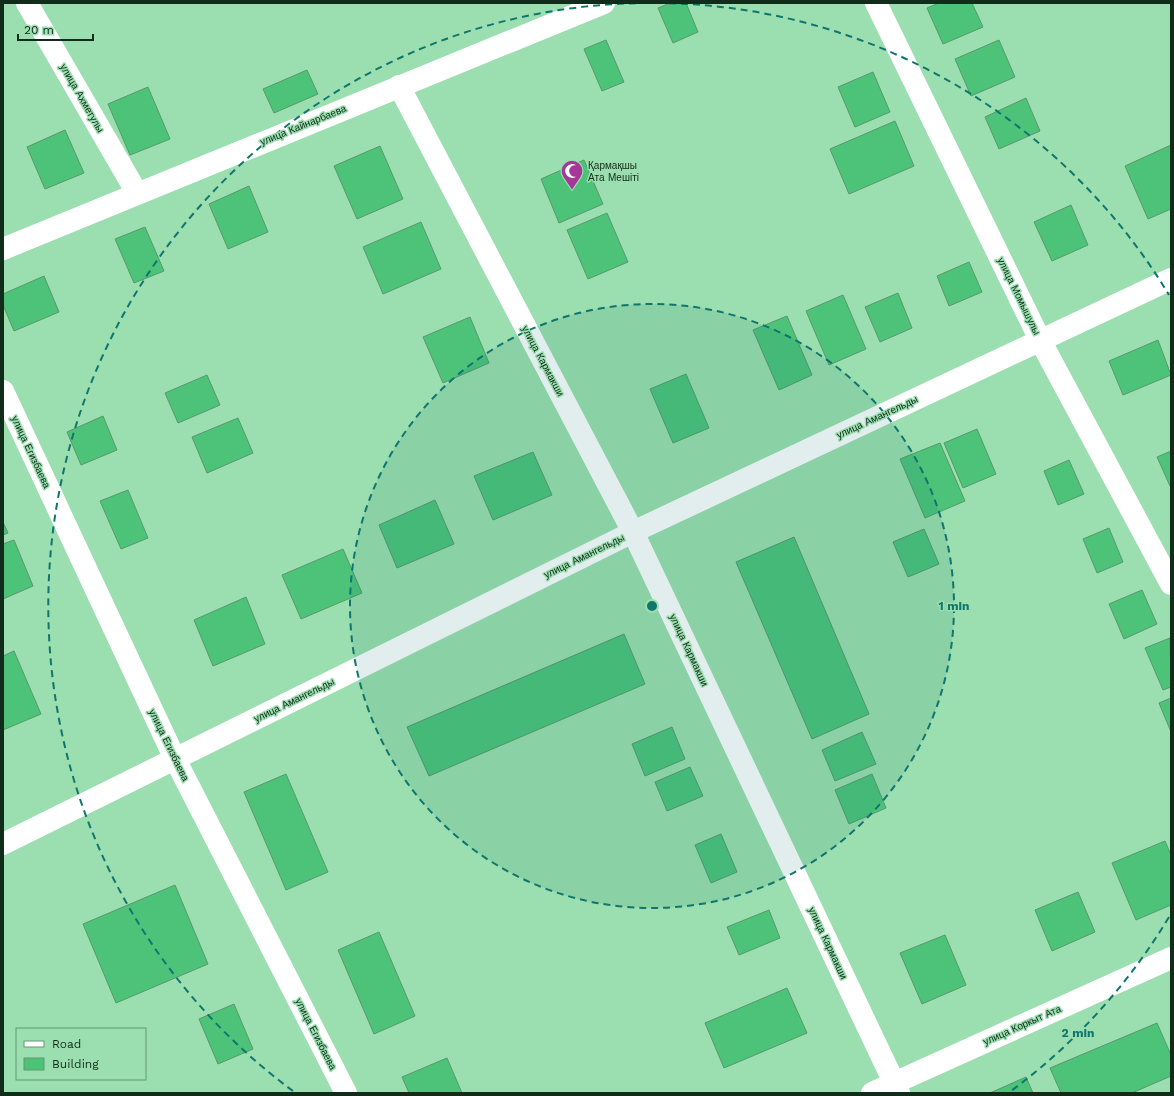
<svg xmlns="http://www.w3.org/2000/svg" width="1174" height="1096" font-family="'Work Sans',sans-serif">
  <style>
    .building { fill: #4dc37a; stroke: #58986c }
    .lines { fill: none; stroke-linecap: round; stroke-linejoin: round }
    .street { stroke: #fff; stroke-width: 22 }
    .ring { fill: none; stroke: #0f766e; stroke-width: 2; stroke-dasharray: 7 5 }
    .labels { text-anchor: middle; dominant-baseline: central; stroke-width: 3; stroke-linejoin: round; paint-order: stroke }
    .street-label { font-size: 10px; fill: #112c1a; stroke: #9bdeaf }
    .poi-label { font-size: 10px; fill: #112c1a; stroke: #9bdeaf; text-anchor: start }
    .centre { fill: #0f766e; stroke: #9bdeaf; stroke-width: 2 }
    .ring-label { font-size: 12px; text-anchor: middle; font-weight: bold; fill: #0f766e; stroke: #9bdeaf; stroke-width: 3; stroke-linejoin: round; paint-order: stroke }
  </style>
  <rect width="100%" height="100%" fill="#9bdeaf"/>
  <path class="building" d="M 670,3 L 686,3 L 698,32 L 673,43 L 658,8 Z
    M 939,3 L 972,3 L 983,27 L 943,44 L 927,8 Z
    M 606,40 L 624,82 L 602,91 L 584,49 Z
    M 999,40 L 1015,77 L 971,96 L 955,59 Z
    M 307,70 L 318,94 L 274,113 L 263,89 Z
    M 873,72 L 890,112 L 855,127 L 838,87 Z
    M 148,87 L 170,139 L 130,155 L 108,104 Z
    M 1026,98 L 1040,131 L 999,149 L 985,117 Z
    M 895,121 L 914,166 L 849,194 L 830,149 Z
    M 65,130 L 84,173 L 45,189 L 27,147 Z
    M 1171,145 L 1171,209 L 1148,219 L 1125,166 Z
    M 380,146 L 403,199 L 357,219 L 334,166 Z
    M 584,160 L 603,204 L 559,223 L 541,179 Z
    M 249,186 L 268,232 L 228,249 L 209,204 Z
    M 1071,205 L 1088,245 L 1052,261 L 1034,222 Z
    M 607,213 L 628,262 L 588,279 L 567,230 Z
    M 421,222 L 441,269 L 383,294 L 363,247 Z
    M 145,227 L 164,271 L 134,283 L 115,239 Z
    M 969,262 L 982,292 L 949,306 L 937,276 Z
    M 44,276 L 59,312 L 14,331 L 3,305 L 3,294 Z
    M 898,293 L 912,328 L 880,342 L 865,307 Z
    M 843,295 L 866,349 L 829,365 L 806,311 Z
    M 787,316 L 812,375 L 779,390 L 753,330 Z
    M 470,317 L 489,363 L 443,383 L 423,337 Z
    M 1158,340 L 1171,375 L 1123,395 L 1109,361 Z
    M 686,374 L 709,428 L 673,443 L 650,389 Z
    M 207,375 L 220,405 L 178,423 L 165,393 Z
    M 103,416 L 117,450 L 81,465 L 67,432 Z
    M 238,418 L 253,453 L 207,473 L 192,437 Z
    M 977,429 L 996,474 L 963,488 L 944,443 Z
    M 940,443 L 965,501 L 925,518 L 900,459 Z
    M 1171,451 L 1171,486 L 1170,486 L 1157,457 Z
    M 533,452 L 552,495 L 493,520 L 474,476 Z
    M 1069,460 L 1084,494 L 1058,505 L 1044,471 Z
    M 128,490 L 148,538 L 121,549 L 100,501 Z
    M 435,500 L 454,544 L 397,568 L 379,525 Z
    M 3,522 L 8,533 L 3,535 Z
    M 1109,528 L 1123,562 L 1097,573 L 1083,539 Z
    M 924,529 L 939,564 L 908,577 L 893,542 Z
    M 794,537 L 869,714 L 812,739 L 736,562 Z
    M 14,540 L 33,586 L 3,599 L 3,544 Z
    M 343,549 L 362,593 L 301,619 L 282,575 Z
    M 1142,590 L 1157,624 L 1124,639 L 1109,604 Z
    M 246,597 L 265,644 L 213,666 L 194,620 Z
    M 624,634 L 645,684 L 429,776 L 407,727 Z
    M 1170,638 L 1171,687 L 1163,690 L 1145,648 Z
    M 14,651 L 41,714 L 3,730 L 3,656 Z
    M 1171,698 L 1171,732 L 1159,703 Z
    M 672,727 L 685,759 L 645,776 L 632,744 Z
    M 862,732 L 876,764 L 835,781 L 822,750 Z
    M 690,767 L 703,796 L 667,811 L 655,782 Z
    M 286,774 L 328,872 L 286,890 L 244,792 Z
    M 872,774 L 886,808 L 849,824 L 835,790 Z
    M 721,834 L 737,872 L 711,883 L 695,845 Z
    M 1165,841 L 1171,855 L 1171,905 L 1136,920 L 1112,863 Z
    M 175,885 L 208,964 L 116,1003 L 83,924 Z
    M 1078,892 L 1095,932 L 1052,951 L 1035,910 Z
    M 769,910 L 780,938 L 739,955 L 727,927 Z
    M 379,932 L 415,1016 L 374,1034 L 338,950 Z
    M 945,935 L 966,985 L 922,1004 L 900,953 Z
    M 787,988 L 807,1033 L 724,1068 L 705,1023 Z
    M 234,1004 L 253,1049 L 218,1064 L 199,1019 Z
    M 1157,1023 L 1171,1055 L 1171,1076 L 1132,1093 L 1061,1093 L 1050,1068 Z
    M 447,1058 L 462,1093 L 409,1093 L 402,1077 Z
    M 1026,1077 L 1033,1093 L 990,1093 Z"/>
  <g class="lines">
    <path class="street" d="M 27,3 L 137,193
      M 876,3 L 1040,340 L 1171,584
      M 399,86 L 633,532 L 899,1093
      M 3,249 L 604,3
      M 3,391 L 175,759 L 346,1093
      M 3,844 L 633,532 L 1171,279
      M 872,1093 L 1171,958"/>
  </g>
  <circle cx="652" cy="606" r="302" fill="#0f766e" fill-opacity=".12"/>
  <g class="ring">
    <circle cx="652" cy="606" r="302"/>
    <path d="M1169 917A603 603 0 0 1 1011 1091M293 1091A603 603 0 0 1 647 3M657 3A603 603 0 0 1 1169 295"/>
  </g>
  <defs>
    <g id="mosque-pin" transform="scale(1.15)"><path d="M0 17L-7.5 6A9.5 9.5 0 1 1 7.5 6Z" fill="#a43797" stroke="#9bdeaf"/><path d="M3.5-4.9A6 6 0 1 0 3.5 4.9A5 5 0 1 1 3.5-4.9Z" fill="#fff"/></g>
  </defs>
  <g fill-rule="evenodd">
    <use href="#mosque-pin" x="572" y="171"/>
  </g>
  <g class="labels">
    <g class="street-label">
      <text transform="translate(82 98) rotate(60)">улица Ахметулы</text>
      <text transform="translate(303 125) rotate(-22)">улица Кайнарбаева</text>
      <text transform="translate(1019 296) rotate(64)">улица Момышулы</text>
      <text transform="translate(543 361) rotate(62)">улица Кармакши</text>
      <text transform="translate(877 417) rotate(-25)">улица Амангельды</text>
      <text transform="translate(31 452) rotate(65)">улица Егизбаева</text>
      <text transform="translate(584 556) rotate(-26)">улица Амангельды</text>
      <text transform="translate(689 650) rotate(65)">улица Кармакши</text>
      <text transform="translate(294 700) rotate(-26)">улица Амангельды</text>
      <text transform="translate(169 745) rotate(64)">улица Егизбаева</text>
      <text transform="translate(828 943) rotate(65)">улица Кармакши</text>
      <text transform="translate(1022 1025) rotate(-24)">улица Коркыт Ата</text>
      <text transform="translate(316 1034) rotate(63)">улица Егизбаева</text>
    </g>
    <g class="poi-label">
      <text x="588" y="165">Қармақшы<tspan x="588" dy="12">Ата Мешіті</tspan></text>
    </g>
  </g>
  <circle cx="652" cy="606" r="6" class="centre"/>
  <g class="ring-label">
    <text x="954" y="610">1 min</text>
    <text x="1078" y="1037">2 min</text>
  </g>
  <rect width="1174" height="1096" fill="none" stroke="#112c1a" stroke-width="8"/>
  <rect x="16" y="1028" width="130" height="52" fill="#9bdeaf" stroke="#649773"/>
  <rect x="24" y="1041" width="20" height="6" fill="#ffffff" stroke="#649773"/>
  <text x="52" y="1048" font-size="12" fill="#112c1a">Road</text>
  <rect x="24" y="1058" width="20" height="12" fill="#4dc37a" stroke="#649773"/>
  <text x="52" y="1068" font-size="12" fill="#112c1a">Building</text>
  <path d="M18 34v6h75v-6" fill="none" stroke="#112c1a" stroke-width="2"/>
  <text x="24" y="34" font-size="12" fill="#112c1a" stroke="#9bdeaf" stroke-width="3" paint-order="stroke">20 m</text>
</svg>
